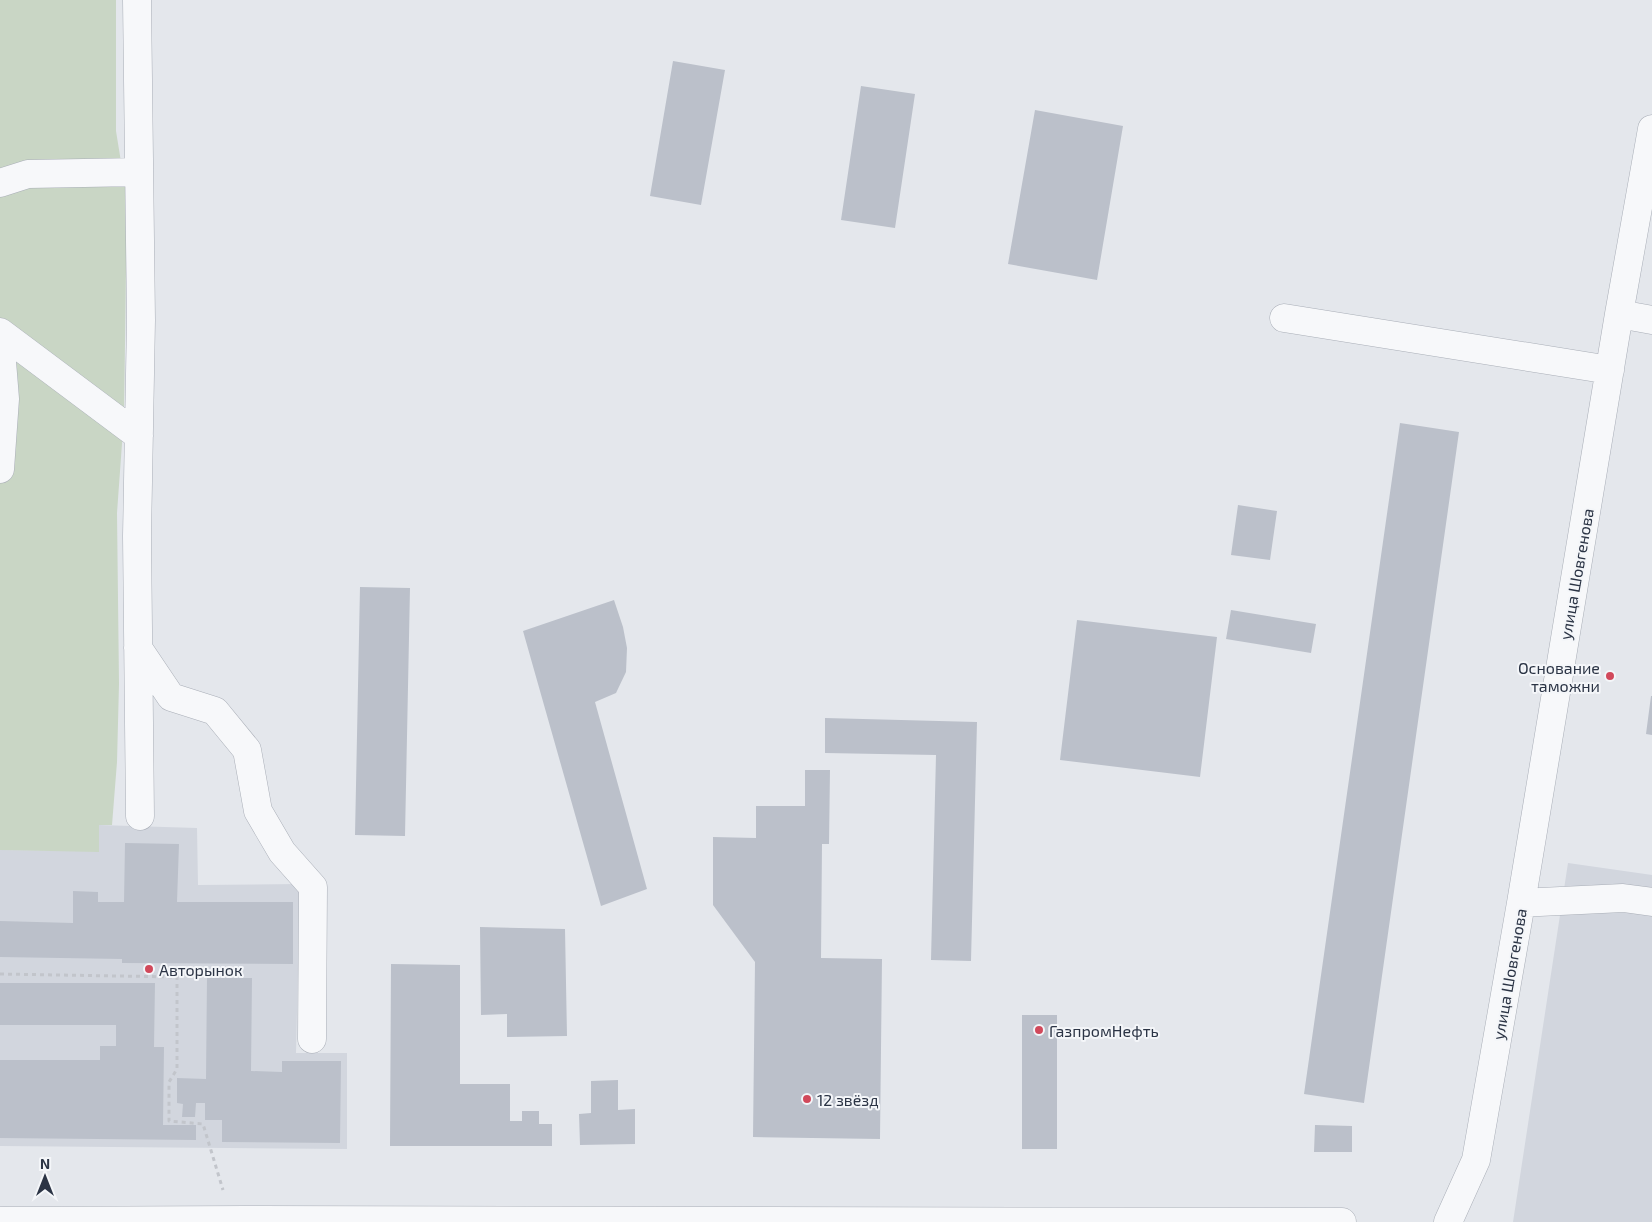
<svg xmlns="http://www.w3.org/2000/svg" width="1652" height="1222" font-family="'Exo 2',sans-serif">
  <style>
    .built { fill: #d2d6de }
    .green { fill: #c9d6c5 }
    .building { fill: #bbc0ca }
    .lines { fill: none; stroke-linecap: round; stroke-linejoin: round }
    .minor-casing { stroke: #a9aeb7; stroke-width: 29 }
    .path { stroke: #c2c5cb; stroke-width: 3; stroke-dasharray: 4 4; stroke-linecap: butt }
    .minor { stroke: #f7f8fa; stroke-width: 28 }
    .poi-dot { fill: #d1495b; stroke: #f4f6f9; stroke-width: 2 }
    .labels { text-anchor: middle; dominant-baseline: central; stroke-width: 4; stroke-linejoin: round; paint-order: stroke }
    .street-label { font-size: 16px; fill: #2b3445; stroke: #f4f6f9 }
    .poi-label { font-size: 16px; fill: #2b3445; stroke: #f4f6f9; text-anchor: start }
  </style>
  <rect width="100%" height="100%" fill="#e4e7ec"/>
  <path class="built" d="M 99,825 L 197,828 L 198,885 L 300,884 L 296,1053 L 347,1053 L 347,1149 L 0,1146 L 0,850 L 99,851 Z
    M 1568,863 L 1652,875 L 1652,1222 L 1513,1222 Z"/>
  <path class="green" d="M 0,0 L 116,0 L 116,131 L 127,199 L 124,416 L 117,513 L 119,684 L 117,762 L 112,825 L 99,825 L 99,852 L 0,850 Z"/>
  <path class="building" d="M 673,61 L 725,70 L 701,205 L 650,196 Z
    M 861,86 L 915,94 L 895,228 L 841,220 Z
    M 1035,110 L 1123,126 L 1097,280 L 1008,264 Z
    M 1400,423 L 1459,432 L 1364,1103 L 1304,1094 Z
    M 1238,505 L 1277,511 L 1270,560 L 1231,555 Z
    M 360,587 L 410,588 L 405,836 L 355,835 Z
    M 614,600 L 623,627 L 627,648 L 626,672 L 616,693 L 595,702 L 647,889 L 601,906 L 523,631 Z
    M 1231,610 L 1316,624 L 1311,653 L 1226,639 Z
    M 1077,620 L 1217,637 L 1200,777 L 1060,760 Z
    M 1651,696 L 1652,696 L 1652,735 L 1646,734 Z
    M 825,718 L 977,722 L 971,961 L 931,960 L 936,755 L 825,753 Z
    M 805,770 L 830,770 L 829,844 L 822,844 L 821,958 L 882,959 L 880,1139 L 753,1137 L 755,962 L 713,905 L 713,837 L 756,838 L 756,806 L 805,806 Z
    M 125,843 L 179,844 L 177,902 L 293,902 L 293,964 L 122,963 L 122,959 L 0,957 L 0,921 L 73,923 L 73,891 L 98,892 L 98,902 L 124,902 Z
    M 480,927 L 565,929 L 567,1036 L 507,1037 L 507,1014 L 481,1015 Z
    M 391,964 L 460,965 L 460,1084 L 510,1084 L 510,1121 L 522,1121 L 522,1111 L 539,1111 L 539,1124 L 552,1124 L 552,1146 L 390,1146 Z
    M 207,978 L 252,978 L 251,1071 L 282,1072 L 282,1061 L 341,1061 L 340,1143 L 222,1142 L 222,1120 L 205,1120 L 205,1103 L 196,1103 L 195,1117 L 182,1117 L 183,1104 L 177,1103 L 177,1078 L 206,1079 Z
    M 0,983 L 155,983 L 154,1047 L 164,1047 L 163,1125 L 196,1125 L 196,1140 L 0,1138 L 0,1060 L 100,1060 L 100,1046 L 116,1046 L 116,1025 L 0,1025 Z
    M 1022,1015 L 1057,1015 L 1057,1149 L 1022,1149 Z
    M 618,1080 L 618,1110 L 635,1109 L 635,1144 L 580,1145 L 579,1114 L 591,1113 L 591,1081 Z
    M 1315,1125 L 1352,1126 L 1352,1152 L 1314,1152 Z"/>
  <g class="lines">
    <g class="minor-casing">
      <path id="minor" d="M 137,0 L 141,320 L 137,536 L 140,816
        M 0,183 L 28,174 L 139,172
        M 1619,314 L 1652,320
        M 1284,318 L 1610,370
        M 0,332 L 139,436
        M 0,337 L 5,399 L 0,469
        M 138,648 L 171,697 L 215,711 L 247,750 L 258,811 L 282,852 L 313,887 L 312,1039
        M 1521,903 L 1623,898 L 1652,902
        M 0,1221 L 247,1220 L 1342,1222
        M 1448,1222 L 1476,1160 L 1521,903 L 1619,314 L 1652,129"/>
    </g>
    <path class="path" d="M 0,974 L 177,977 L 177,1069 L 169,1082 L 169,1121 L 203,1124 L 223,1190"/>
    <use href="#minor" class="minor"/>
  </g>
  <g class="poi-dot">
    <circle cx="1610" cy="676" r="5"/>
    <circle cx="149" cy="969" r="5"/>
    <circle cx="1039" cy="1030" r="5"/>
    <circle cx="807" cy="1099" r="5"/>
  </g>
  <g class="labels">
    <g class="street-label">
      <text transform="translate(1576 574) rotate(-80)">улица Шовгенова</text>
      <text transform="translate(1509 974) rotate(-80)">улица Шовгенова</text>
    </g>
    <g class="poi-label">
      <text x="1600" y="667" text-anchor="end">Основание<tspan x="1600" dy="18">таможни</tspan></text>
      <text x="159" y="969">Авторынок</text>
      <text x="1049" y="1030">ГазпромНефть</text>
      <text x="817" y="1099">12 звёзд</text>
    </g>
  </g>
  <g transform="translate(45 1177)" stroke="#f4f6f9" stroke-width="4" paint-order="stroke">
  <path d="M0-4L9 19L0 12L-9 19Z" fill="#2b3445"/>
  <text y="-8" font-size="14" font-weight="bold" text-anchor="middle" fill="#2b3445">N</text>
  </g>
</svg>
